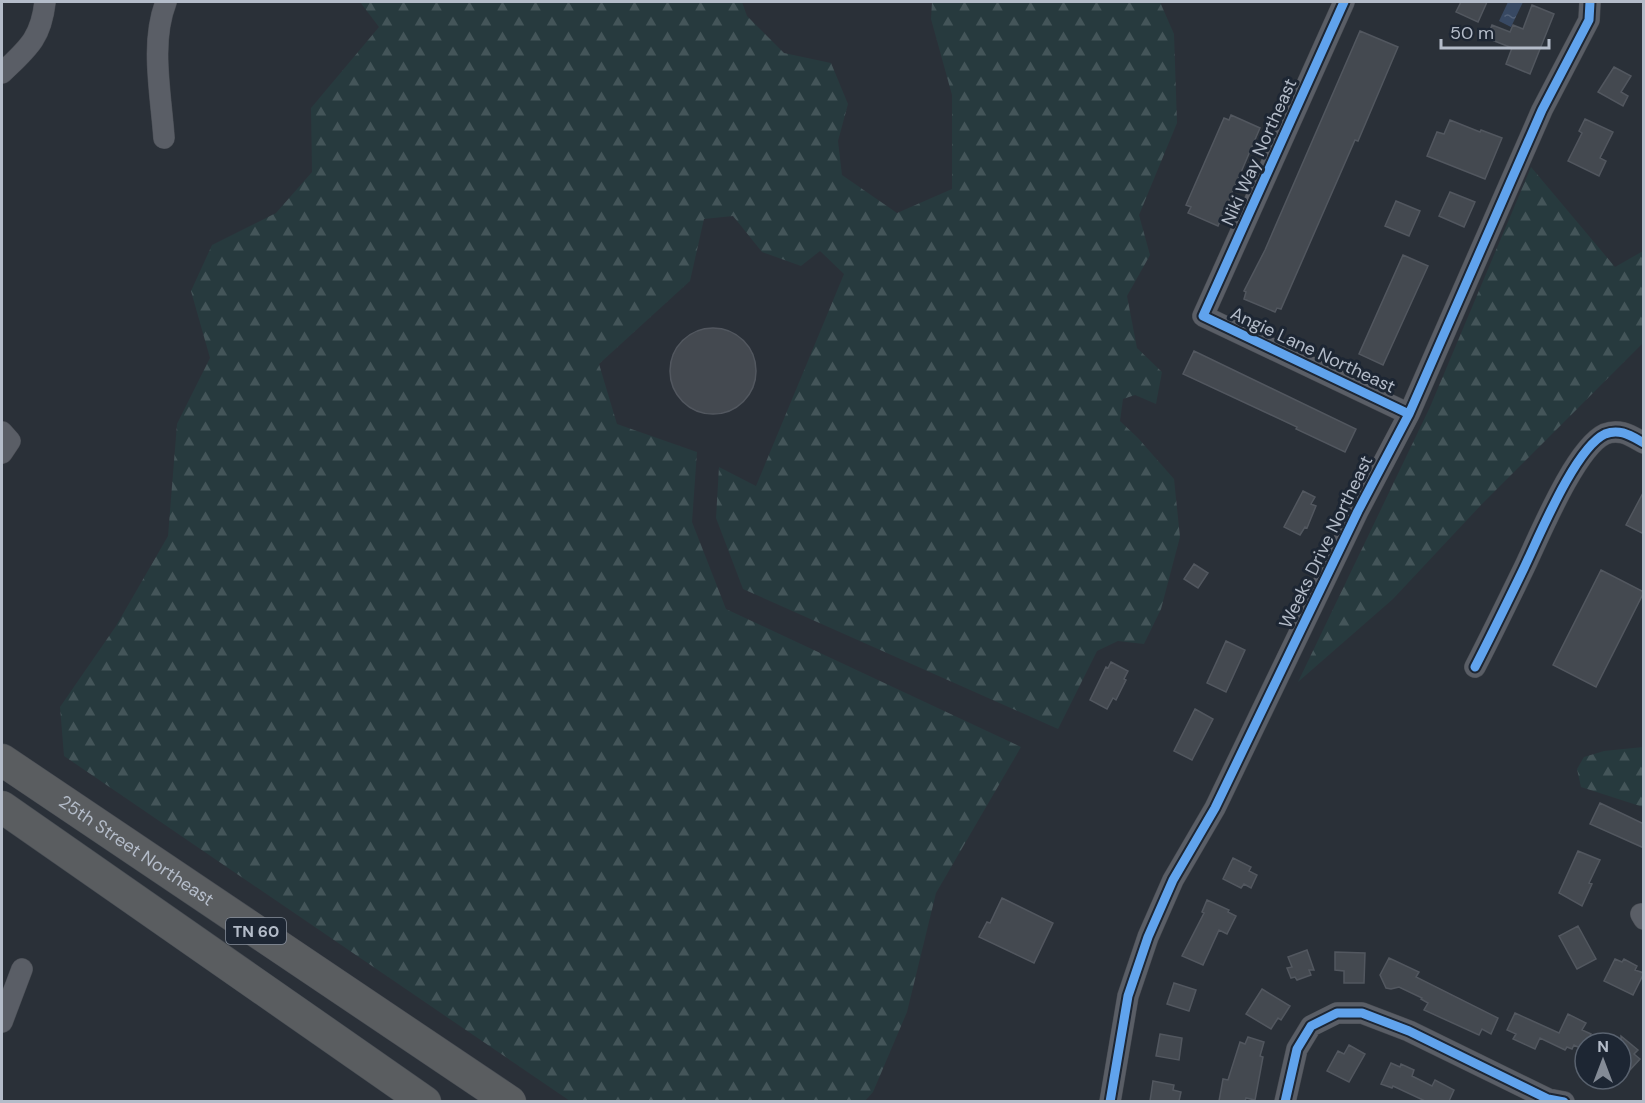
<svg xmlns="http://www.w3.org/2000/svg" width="1645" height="1103" font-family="'DM Sans',sans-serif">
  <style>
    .forest { fill: url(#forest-firs) }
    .water { fill: url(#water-ripples) }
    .building { fill: #444950; stroke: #52575f; stroke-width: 1.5 }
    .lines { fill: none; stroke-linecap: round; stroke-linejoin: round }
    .minor-casing { stroke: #484c53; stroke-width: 22 }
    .highway-casing { stroke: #474c53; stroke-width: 33 }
    .minor { stroke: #5a5e66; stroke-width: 21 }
    .highway { stroke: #5a5d60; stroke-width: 32 }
    .cycleway-casing { stroke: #1d2633; stroke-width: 13 }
    .cycleway { stroke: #60a3ed; stroke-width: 9 }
    .labels { text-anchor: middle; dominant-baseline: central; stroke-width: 6; stroke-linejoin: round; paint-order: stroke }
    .shield { fill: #1d2633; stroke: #878f9c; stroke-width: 1.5 }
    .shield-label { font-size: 16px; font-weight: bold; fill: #b4bcc9 }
    .street-label { font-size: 18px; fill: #b4bcc9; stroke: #1d2633 }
  </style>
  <defs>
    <pattern id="forest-firs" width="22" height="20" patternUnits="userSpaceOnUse" patternTransform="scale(1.5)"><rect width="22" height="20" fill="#273a3e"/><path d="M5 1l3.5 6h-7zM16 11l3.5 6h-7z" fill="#445559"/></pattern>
    <pattern id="water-ripples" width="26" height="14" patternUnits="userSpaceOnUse" patternTransform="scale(1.5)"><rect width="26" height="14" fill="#384963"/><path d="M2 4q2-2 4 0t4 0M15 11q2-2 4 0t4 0" fill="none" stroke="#526178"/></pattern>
  </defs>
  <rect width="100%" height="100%" fill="#2a3038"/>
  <path class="forest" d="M 360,2 L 742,2 L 747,16 L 784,53 L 831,63 L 848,104 L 838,141 L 842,175 L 897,213 L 952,189 L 952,95 L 931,19 L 932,2 L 1160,2 L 1174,34 L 1177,123 L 1139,215 L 1150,255 L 1127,296 L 1137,348 L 1162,372 L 1156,404 L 1135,395 L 1123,399 L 1120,421 L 1138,438 L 1174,479 L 1180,537 L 1161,609 L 1144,644 L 1118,641 L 1097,651 L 1058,729 L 743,589 L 716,518 L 719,467 L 756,486 L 844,274 L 820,251 L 801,266 L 762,252 L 733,216 L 704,219 L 690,281 L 599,364 L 617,424 L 697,452 L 692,522 L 726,609 L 1021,747 L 936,893 L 907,1012 L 873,1092 L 865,1101 L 570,1101 L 64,756 L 60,707 L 116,626 L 168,536 L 177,424 L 210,358 L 191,291 L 212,245 L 276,213 L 312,172 L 311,108 L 379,27 Z
    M 1531,167 L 1615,267 L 1643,251 L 1643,343 L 1481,505 L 1393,599 L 1298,682 L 1430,407 Z
    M 1643,747 L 1643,807 L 1581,787 L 1577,769 L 1584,757 L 1604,751 Z"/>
  <path class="water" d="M 1508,2 L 1523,2 L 1511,27 L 1499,21 Z"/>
  <path class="building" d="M 1461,2 L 1487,2 L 1478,22 L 1456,12 Z
    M 1532,5 L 1554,14 L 1530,74 L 1506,64 L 1512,48 L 1487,38 L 1492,25 L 1510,32 L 1513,25 L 1523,29 Z
    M 1360,31 L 1398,47 L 1358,141 L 1355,140 L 1281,309 L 1277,308 L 1275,312 L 1244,299 L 1246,292 L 1244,291 L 1265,250 Z
    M 1614,67 L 1631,76 L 1621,92 L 1628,96 L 1623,106 L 1598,92 Z
    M 1231,115 L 1260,128 L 1218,226 L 1188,213 L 1191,207 L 1186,205 L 1224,118 L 1229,120 Z
    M 1585,119 L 1613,132 L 1600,158 L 1606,161 L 1599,176 L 1568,161 L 1582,133 L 1579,131 Z
    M 1450,120 L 1480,132 L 1481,130 L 1502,138 L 1485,179 L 1427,156 L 1437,132 L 1444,134 Z
    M 1450,192 L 1475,202 L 1464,227 L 1439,216 Z
    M 1396,201 L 1420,211 L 1409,236 L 1385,226 Z
    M 1403,255 L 1428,266 L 1383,365 L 1359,354 Z
    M670 371a43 43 0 1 1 86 0a43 43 0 1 1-86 0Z
    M 1194,351 L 1356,429 L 1345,452 L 1296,429 L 1297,427 L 1183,374 Z
    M 1303,491 L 1315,497 L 1311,504 L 1316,506 L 1307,528 L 1305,527 L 1300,535 L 1284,527 Z
    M 1644,491 L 1644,534 L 1626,525 Z
    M 1194,564 L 1208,573 L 1198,588 L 1184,579 Z
    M 1601,570 L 1644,592 L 1596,687 L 1553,665 Z
    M 1226,641 L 1245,650 L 1226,692 L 1207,683 Z
    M 1111,662 L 1128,671 L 1124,679 L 1126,680 L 1116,700 L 1113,698 L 1107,709 L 1090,700 L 1106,667 L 1108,668 Z
    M 1195,709 L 1213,719 L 1192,760 L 1174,751 Z
    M 1600,803 L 1644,824 L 1644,848 L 1590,824 Z
    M 1578,851 L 1600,860 L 1589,883 L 1592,884 L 1582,906 L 1559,893 Z
    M 1233,858 L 1251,867 L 1249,871 L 1257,875 L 1251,888 L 1244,884 L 1241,888 L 1223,879 Z
    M 1002,898 L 1053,923 L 1034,963 L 979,937 L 987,922 L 990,923 Z
    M 1207,900 L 1229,910 L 1228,912 L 1236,916 L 1227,934 L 1219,930 L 1203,965 L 1182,956 L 1204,913 L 1202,912 Z
    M 1578,926 L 1596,959 L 1577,969 L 1559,936 Z
    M 1307,950 L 1314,970 L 1309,970 L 1311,975 L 1297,980 L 1295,977 L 1291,978 L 1287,968 L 1292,967 L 1288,957 Z
    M 1335,952 L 1365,953 L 1364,983 L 1344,983 L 1344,971 L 1335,970 Z
    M 1389,958 L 1419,972 L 1416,977 L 1498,1018 L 1491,1034 L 1482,1029 L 1479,1035 L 1424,1010 L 1428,1003 L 1421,999 L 1422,998 L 1399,987 L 1391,989 L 1386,988 L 1380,975 Z
    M 1615,959 L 1622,962 L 1624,959 L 1637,966 L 1635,970 L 1644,973 L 1633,995 L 1604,981 Z
    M 1174,983 L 1196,990 L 1189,1011 L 1167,1004 Z
    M 1262,989 L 1290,1006 L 1281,1020 L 1278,1018 L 1271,1029 L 1246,1014 Z
    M 1515,1013 L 1559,1033 L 1568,1014 L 1586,1023 L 1582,1030 L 1591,1034 L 1587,1043 L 1585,1043 L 1584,1050 L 1574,1045 L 1572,1049 L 1567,1047 L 1565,1050 L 1540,1038 L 1535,1049 L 1513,1039 L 1516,1034 L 1507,1030 Z
    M 1160,1034 L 1182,1038 L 1179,1060 L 1156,1056 Z
    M 1621,1036 L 1638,1050 L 1634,1054 L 1640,1059 L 1629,1071 L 1621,1065 Z
    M 1248,1037 L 1264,1042 L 1260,1056 L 1263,1057 L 1255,1100 L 1246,1098 L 1245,1101 L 1219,1101 L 1223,1079 L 1228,1080 L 1240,1042 L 1245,1044 Z
    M 1349,1045 L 1365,1054 L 1349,1082 L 1327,1071 L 1338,1051 L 1344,1054 Z
    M 1391,1063 L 1400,1067 L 1401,1064 L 1414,1070 L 1412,1076 L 1432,1086 L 1435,1080 L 1454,1090 L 1449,1101 L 1425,1101 L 1393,1086 L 1392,1088 L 1381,1084 Z
    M 1153,1081 L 1174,1085 L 1173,1090 L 1181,1092 L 1179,1101 L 1150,1101 Z"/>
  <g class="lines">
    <g class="minor-casing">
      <path id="minor" d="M 1344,2 L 1203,316 L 1409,414
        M 2,73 C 27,49 41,39 45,2
        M 164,138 C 161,94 150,43 166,2
        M 2,432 L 10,441 L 2,453
        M 1475,667 C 1492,634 1508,601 1524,568 C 1539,537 1575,448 1605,434 C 1620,428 1631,436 1644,443
        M 1641,914 L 1644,919
        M 2,1022 L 22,969
        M 1110,1102 L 1128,996 L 1148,937 L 1173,880 L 1215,808 L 1358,511 L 1409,414 L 1542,110 L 1589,20 L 1590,2
        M 1285,1102 L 1297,1049 L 1311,1026 L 1337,1013 L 1362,1013 L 1409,1031 L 1548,1099 L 1564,1102"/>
    </g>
    <g class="highway-casing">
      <g id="highway">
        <path id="s1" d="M 2,760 L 510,1102"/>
        <path d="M 2,807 L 425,1102"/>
      </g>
    </g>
    <use href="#minor" class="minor"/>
    <use href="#highway" class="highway"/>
    <g class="cycleway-casing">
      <path id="cycleway" d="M 1344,2 L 1203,316 L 1409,414
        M 1475,667 C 1492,634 1508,601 1524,568 C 1539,537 1575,448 1605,434 C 1620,428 1631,436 1644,443
        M 1110,1102 L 1128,996 L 1148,937 L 1173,880 L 1215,808 L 1358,511 L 1409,414 L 1542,110 L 1589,20 L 1590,2
        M 1285,1102 L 1297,1049 L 1311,1026 L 1337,1013 L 1362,1013 L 1409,1031 L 1548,1099 L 1564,1102"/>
    </g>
    <use href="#cycleway" class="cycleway"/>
  </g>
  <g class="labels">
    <rect class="shield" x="226" y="918" width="60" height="26" rx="4.5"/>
    <g class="shield-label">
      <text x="256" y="931">TN 60</text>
    </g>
    <g class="street-label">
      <text transform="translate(1259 152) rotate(-66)">Niki Way Northeast</text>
      <text transform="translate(1313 350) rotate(25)">Angie Lane Northeast</text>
      <text transform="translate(1326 542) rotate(-64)">Weeks Drive Northeast</text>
      <text stroke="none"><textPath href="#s1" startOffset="162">25th Street Northeast</textPath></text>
    </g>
  </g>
  <rect width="1645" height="1103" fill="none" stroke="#b4bcc9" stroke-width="6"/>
  <g transform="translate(1603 1061)"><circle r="28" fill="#1d2633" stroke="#59626f" stroke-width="1.5"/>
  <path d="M0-4.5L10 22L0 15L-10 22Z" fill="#848b96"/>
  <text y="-9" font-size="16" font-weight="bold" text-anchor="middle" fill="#b4bcc9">N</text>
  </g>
  <path d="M1441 39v9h108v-9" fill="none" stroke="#b4bcc9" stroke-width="3"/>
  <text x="1450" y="39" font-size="18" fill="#b4bcc9" stroke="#1d2633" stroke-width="4.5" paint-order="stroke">50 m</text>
</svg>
